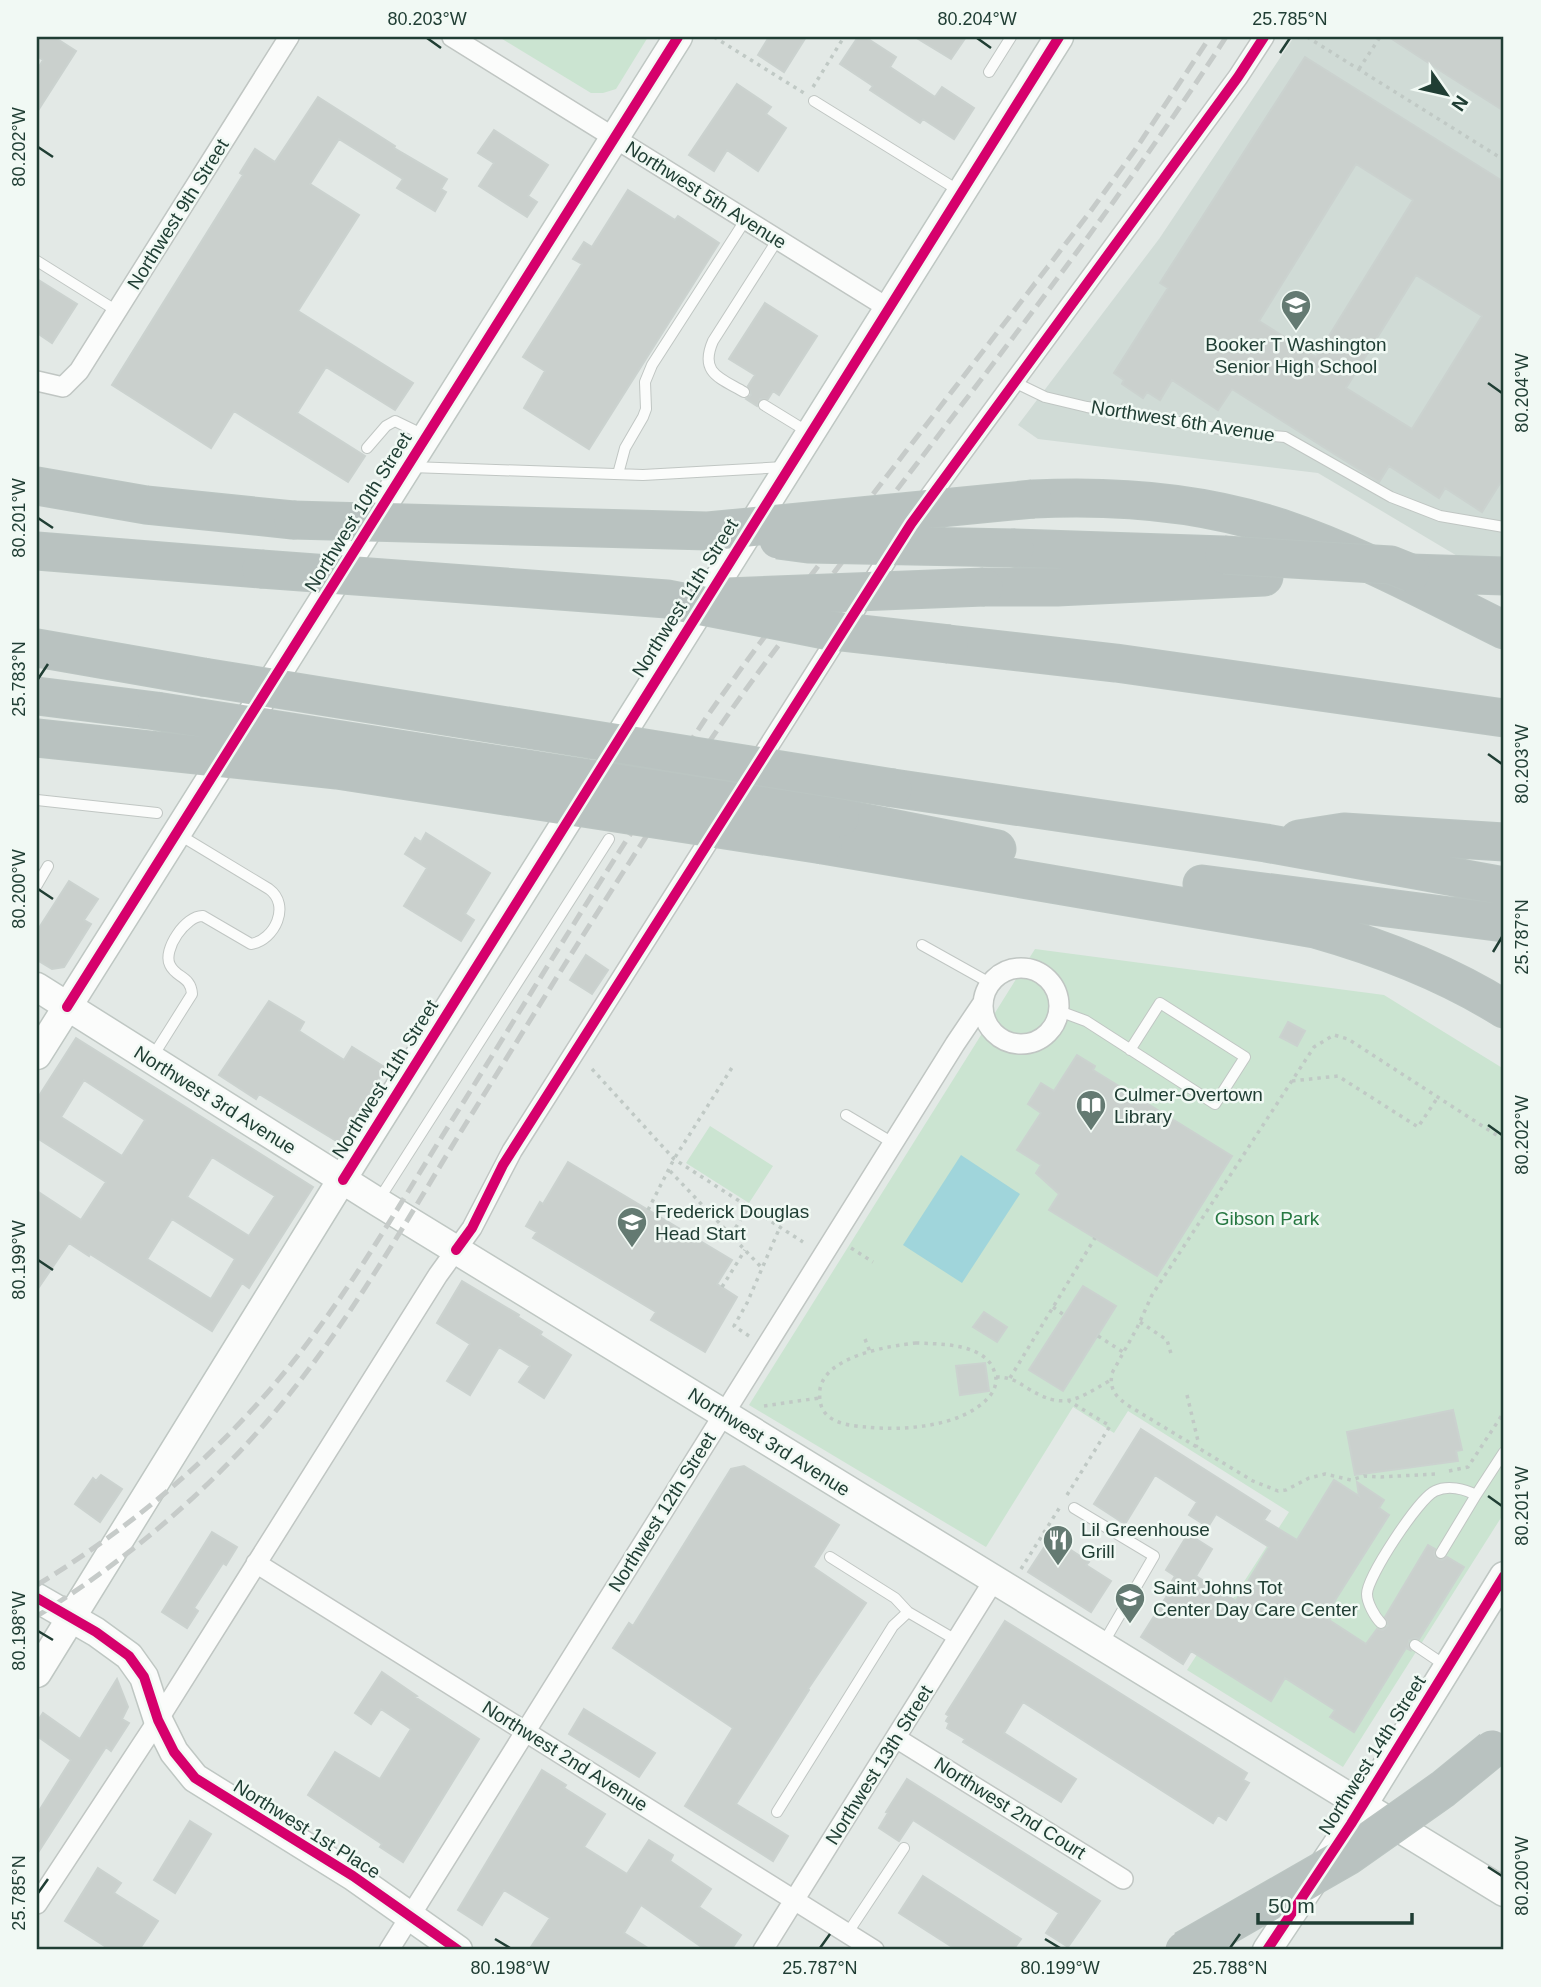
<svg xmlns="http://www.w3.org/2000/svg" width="1541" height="1987" font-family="Arial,sans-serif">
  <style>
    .built { fill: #d0dbd6 }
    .green { fill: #cbe4d1 }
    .water { fill: #a0d5db }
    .building { fill: #cad0cd; stroke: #cbd2cf; stroke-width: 2; fill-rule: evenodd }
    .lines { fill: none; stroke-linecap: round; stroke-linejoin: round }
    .lane-casing { stroke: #c0c6c3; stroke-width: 12 }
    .street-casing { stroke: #c0c6c3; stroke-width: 22 }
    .secondary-casing { stroke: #bfc7c3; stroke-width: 31 }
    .highway-casing { stroke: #bbc5c2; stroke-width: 39 }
    .path { stroke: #c0c9c5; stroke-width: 3.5; stroke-dasharray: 3.5 5; stroke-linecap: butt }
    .lane { stroke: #fbfcfb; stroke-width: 10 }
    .street { stroke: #fbfcfb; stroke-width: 19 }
    .secondary { stroke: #fbfcfb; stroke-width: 28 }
    .highway { stroke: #b9c2c0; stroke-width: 37 }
    .rail { stroke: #c6cbc9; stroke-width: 5; stroke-dasharray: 14 7; stroke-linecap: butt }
    .highway-bridge-casing { stroke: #bbc5c2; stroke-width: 39; stroke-linecap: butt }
    .highway-bridge { stroke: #b9c2c0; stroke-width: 37 }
    .cycleway-casing { stroke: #f1f9f4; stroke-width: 15 }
    .cycleway { stroke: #d6006c; stroke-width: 10 }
    .ticks { fill: none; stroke: #203e34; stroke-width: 2.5 }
    .labels { text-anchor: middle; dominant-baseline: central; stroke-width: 5; stroke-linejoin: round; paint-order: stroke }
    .street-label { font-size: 19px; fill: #203e34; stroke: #f1f9f4 }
    .poi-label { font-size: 19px; fill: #203e34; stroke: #f1f9f4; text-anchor: start }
    .park-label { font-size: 19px; fill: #277842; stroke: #f1f9f4 }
    .neatline { fill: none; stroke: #203e34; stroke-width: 2.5 }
    .ticks-label { font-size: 18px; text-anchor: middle; fill: #203e34 }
  </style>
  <rect width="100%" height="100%" fill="#e3e9e6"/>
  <path class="built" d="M 1294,37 L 1504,37 L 1504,559 L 1459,557 L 1318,473 L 1038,439 L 1018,425 L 1159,239 Z"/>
  <path class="green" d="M 499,37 L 648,37 L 616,89 L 603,93 L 591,93 Z
    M 1035,949 L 1384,995 L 1504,1069 L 1504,1513 L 1343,1767 L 1187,1670 L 1289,1512 L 1128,1411 L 1114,1433 L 1073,1407 L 986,1547 L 749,1405 Z
    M 710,1126 L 773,1166 L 749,1203 L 686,1163 Z"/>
  <path class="water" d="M 961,1155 L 1020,1194 L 962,1283 L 903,1245 Z"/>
  <path class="building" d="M 37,37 L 54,37 L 76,51 L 37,112 L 37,70 L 43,60 L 37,56 Z
    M 769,37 L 806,37 L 784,72 L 758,55 Z
    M 858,37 L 865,37 L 896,57 L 890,67 L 935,97 L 942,87 L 974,108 L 954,139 L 923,119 L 920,123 L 870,90 L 873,86 L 840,64 Z
    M 915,37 L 966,37 L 951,59 Z
    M 1389,37 L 1504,37 L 1504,111 L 1447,75 Z
    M 1305,57 L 1504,182 L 1504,477 L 1482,512 L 1445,488 L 1439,498 L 1389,466 L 1379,482 L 1232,389 L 1218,410 L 1172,380 L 1160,400 L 1147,392 L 1143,398 L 1122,384 L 1124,380 L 1114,373 L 1168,288 L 1160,283 ZM 1356,164 L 1413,200 L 1316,357 L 1259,321 ZM 1416,275 L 1482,316 L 1412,429 L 1346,388 Z
    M 737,84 L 771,107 L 766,114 L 786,128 L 758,171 L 727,150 L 714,171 L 689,155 Z
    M 318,97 L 395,146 L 394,148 L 447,179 L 441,189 L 446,192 L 435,211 L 397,188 L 403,179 L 339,139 L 310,184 L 359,215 L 298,311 L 413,383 L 395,410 L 326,367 L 297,413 L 365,456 L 348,482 L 234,411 L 211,448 L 112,385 L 243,175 L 240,173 L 255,149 L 275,162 Z
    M 494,130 L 548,165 L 528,196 L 537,202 L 527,217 L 479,186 L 494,163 L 478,153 Z
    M 628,190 L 675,220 L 678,216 L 719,243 L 589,449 L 524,408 L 545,371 L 523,357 L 582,264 L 573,259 L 584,242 L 592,247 Z
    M 37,279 L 77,304 L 52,343 L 37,333 Z
    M 765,303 L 817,336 L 779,395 L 773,391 L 768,399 L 760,399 L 757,406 L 746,399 L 751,395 L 748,386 L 755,375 L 729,359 Z
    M 426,833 L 490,873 L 465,914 L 474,920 L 461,941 L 404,906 L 427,868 L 405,854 L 415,838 L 421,842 Z
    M 69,881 L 98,899 L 84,920 L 91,924 L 64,967 L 52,969 L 37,960 L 37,931 Z
    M 586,955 L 608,970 L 592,994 L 570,980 Z
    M 269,1001 L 304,1022 L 299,1031 L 344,1060 L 352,1047 L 386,1068 L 338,1142 L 259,1094 L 256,1099 L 219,1075 Z
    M 1288,1022 L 1305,1031 L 1297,1046 L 1280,1037 Z
    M 76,1038 L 313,1187 L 249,1288 L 242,1283 L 212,1331 L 90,1254 L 89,1256 L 69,1243 L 37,1290 L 37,1191 L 81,1220 L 106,1182 L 37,1138 L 37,1099 ZM 84,1080 L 145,1120 L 122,1156 L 61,1117 ZM 212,1157 L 275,1196 L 249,1236 L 187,1197 ZM 172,1219 L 235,1259 L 211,1299 L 147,1259 Z
    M 1077,1055 L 1095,1066 L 1093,1070 L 1232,1156 L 1157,1276 L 1049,1210 L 1059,1194 L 1036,1173 L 1041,1165 L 1017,1150 L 1041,1113 L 1028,1104 L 1041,1083 L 1054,1091 Z
    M 568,1162 L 732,1260 L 717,1284 L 737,1297 L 705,1352 L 651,1320 L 656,1312 L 533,1238 L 537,1232 L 526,1226 L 540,1202 L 543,1204 Z
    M 462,1281 L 519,1315 L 518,1317 L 542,1332 L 540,1335 L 571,1355 L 544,1398 L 519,1382 L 530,1366 L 499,1347 L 470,1395 L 447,1381 L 470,1344 L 437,1323 Z
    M 1083,1286 L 1116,1306 L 1063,1391 L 1029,1370 Z
    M 984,1312 L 1007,1327 L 997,1342 L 973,1327 Z
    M 985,1363 L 989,1391 L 960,1395 L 956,1366 Z
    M 1453,1410 L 1462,1450 L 1456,1451 L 1458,1461 L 1355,1475 L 1347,1432 Z
    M 1141,1429 L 1270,1511 L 1264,1520 L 1297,1540 L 1334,1480 L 1359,1496 L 1357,1482 L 1384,1500 L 1379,1508 L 1389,1515 L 1327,1613 L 1332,1616 L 1329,1620 L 1366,1644 L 1377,1629 L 1383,1630 L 1388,1626 L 1385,1617 L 1428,1545 L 1435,1549 L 1434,1554 L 1437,1559 L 1442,1560 L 1447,1557 L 1464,1567 L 1419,1639 L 1415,1638 L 1409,1640 L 1408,1645 L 1410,1650 L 1406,1648 L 1354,1732 L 1330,1717 L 1335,1710 L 1285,1678 L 1271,1701 L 1191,1651 L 1183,1664 L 1141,1637 L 1175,1583 L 1172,1581 L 1175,1576 L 1166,1570 L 1188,1534 L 1212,1549 L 1196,1576 L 1236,1601 L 1269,1547 L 1216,1514 L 1208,1527 L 1189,1515 L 1197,1502 L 1155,1475 L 1125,1524 L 1094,1504 Z
    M 744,1466 L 839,1525 L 813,1567 L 866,1603 L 808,1689 L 809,1690 L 736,1804 L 788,1836 L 773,1861 L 685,1806 L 733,1728 L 613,1648 L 629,1623 L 633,1626 L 731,1469 Z
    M 101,1475 L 122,1489 L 100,1522 L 75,1504 L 93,1478 L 96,1481 Z
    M 212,1532 L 237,1547 L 226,1565 L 223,1563 L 194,1608 L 198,1611 L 187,1628 L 162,1612 Z
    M 1051,1537 L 1089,1562 L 1086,1565 L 1111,1581 L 1091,1612 L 1028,1572 Z
    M 1005,1621 L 1247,1773 L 1243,1780 L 1249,1783 L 1226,1820 L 1218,1815 L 1213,1823 L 1023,1702 L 1004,1733 L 1076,1779 L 1061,1802 L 963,1742 L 965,1739 L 947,1728 L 949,1723 L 946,1721 L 949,1716 L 946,1714 Z
    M 382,1672 L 417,1696 L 415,1697 L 479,1739 L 403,1862 L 380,1847 L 382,1844 L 308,1795 L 335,1752 L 380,1779 L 411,1729 L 381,1709 L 371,1724 L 355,1713 Z
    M 117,1679 L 128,1707 L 122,1719 L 129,1723 L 111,1751 L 106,1747 L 37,1854 L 37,1814 L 71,1760 L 37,1736 L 37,1722 L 43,1713 L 80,1739 Z
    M 584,1709 L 655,1753 L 639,1777 L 569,1734 Z
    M 542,1770 L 566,1785 L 564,1788 L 605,1814 L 584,1847 L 627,1874 L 649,1840 L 673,1855 L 670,1861 L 711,1889 L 699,1907 L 741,1935 L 731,1950 L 706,1950 L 641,1905 L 624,1933 L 651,1950 L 529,1950 L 550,1918 L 504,1890 L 482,1925 L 458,1910 Z
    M 907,1779 L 1100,1901 L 1068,1947 L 1046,1933 L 1059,1913 L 913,1820 L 899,1841 L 879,1828 L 888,1813 L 886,1812 Z
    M 190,1821 L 211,1834 L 175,1893 L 154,1880 Z
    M 98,1868 L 121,1883 L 114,1893 L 158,1921 L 139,1950 L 111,1950 L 65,1921 Z
    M 923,1876 L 1021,1939 L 1013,1950 L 957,1950 L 899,1913 Z"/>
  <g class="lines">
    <g class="lane-casing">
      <path id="lane" d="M 989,72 L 1011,37
        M 814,101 L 961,192
        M 37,261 L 117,311
        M 1014,382 L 1045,397 L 1087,407 L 1251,434 L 1285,437 L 1391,497 L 1440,516 L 1504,527
        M 744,392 C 720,378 699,373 713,341 L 778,239
        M 764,405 L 808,432
        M 367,448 L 386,426 L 395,421 L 426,436
        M 411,467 L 643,475 L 784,467
        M 618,474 L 625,448 L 643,417 L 646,409 L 645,382 L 652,365 L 746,219
        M 37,800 L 157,813
        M 37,885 L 48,866
        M 922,945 L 990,983
        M 1059,1011 L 1086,1021 L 1215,1104 L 1245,1057 L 1160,1003 L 1130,1050
        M 153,1056 L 192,994 C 191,976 176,978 170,965 C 162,950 186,915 203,916 L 251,944 C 275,940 291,905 269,889 L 178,834
        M 846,1115 L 893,1143
        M 378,1201 L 609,839
        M 1074,1508 L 1154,1556 L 1104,1642
        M 1441,1553 L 1476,1495
        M 830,1557 L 895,1598 L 908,1612 L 956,1640
        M 1381,1623 C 1375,1617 1367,1603 1367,1594 C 1367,1577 1419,1498 1435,1491 C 1448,1485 1464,1489 1476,1495 L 1504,1452
        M 1415,1645 L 1446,1666
        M 777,1812 L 893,1626 L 908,1612
        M 847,1934 L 904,1848"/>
    </g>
    <g class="street-casing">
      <path id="street" d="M 452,37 L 888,308
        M 37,381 L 63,387 L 79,371 L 289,37
        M 919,511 L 1238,77 L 1264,37
        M983 1006a38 38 0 1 1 76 0a38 38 0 1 1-76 0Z
        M 256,1563 L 874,1950
        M 896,1738 L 1123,1879
        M 37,1904 L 158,1720 L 438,1275 L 472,1228 L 512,1151 L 898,542
        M 389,1950 L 955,1044 L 982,1004
        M 763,1950 L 994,1580"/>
    </g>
    <g class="secondary-casing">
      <path id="secondary" d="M 37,987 L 378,1202 L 1504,1892
        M 37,1055 L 678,37
        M 37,1598 L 96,1632 L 129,1656 L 144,1677 L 158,1720 L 174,1752 L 195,1778 L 353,1876 L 458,1950
        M 37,1673 L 354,1160 L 1059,37
        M 1267,1950 L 1351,1824 L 1504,1576"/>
    </g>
    <g class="highway-casing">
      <path id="highway" d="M 37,486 L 146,505 L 293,520
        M 1033,499 C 1116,495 1202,502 1281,528 C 1358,554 1431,594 1504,630
        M 1015,548 L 1224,555
        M 37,551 L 261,569
        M 1411,573 L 1504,576
        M 984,587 L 1057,587 L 1264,577
        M 949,644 L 1116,663 L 1504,718
        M 37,648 L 203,677
        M 37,696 L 156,711
        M 893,788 L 1266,843 L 1504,886
        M 840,818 L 997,849
        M 1299,839 L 1344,832 L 1504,842
        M 823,845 L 1315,929 C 1382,948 1445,972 1504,1009
        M 1202,884 L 1504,923"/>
    </g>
    <path class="path" d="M 714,37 L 804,93
      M 1307,37 L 1504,160
      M 1359,69 L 1380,37
      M 813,87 L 844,37
      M 592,1069 L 674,1159 L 803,1242
      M 1292,1081 L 1338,1076 L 1418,1127 L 1438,1097
      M 670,1171 L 762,1268
      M 648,1210 L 674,1159 L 733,1066
      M 731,1235 L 748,1208
      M 851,1248 L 873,1262
      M 722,1287 L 745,1250
      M 1053,1307 L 1064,1315
      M 1140,1322 L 1167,1340 L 1172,1357
      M 749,1336 L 734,1326 L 747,1303 L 780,1227
      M 1098,1336 L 1123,1352
      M 865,1339 L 870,1352
      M 916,1343 C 940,1344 988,1343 995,1374 C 998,1382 994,1392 988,1398 C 962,1427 902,1431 866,1427 C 853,1426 835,1424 826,1414 C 820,1408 819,1398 820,1389 C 826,1356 888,1346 916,1343 Z
      M 996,1377 C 1009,1377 1017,1381 1027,1388 C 1063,1410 1075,1401 1109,1381
      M 1010,1378 L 1095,1238
      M 1187,1395 L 1198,1441 L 1196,1447
      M 764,1406 L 819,1398
      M 1449,1471 L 1468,1467 L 1504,1412
      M 1435,1474 L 1381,1477 L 1364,1476 L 1351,1480 L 1325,1474 L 1309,1478 L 1286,1490 L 1278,1491 L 1253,1481 L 1129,1406 C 1116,1397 1109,1390 1112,1373 L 1137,1328 L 1152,1295 L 1314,1047 L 1334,1035 L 1348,1039 L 1504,1140
      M 1067,1495 L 1110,1426 L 1069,1401
      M 1021,1569 L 1060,1507"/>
    <use href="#lane" class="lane"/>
    <use href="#street" class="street"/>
    <use href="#secondary" class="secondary"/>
    <use href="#highway" class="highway"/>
    <path class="rail" d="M 37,1585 C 142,1521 235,1440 309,1341 C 365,1267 411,1185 461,1106 C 541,977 620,847 704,721 C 750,654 801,589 850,524 C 930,420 1010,316 1090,212 L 1135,150 L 1210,37
      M 37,1616 C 130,1558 214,1487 284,1401 C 353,1316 408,1218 465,1125 C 548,992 629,858 718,729 C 759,669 805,611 849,553 C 977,383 1111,216 1226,37"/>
    <g class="highway-bridge-casing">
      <path id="highway-bridge" d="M 293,520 L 708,531 L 1033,499
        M 778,540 L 808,544 L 1015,548
        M 1224,555 L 1391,565 L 1411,573
        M 261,569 L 667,599 L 825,630 L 949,644
        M 727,597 L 984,587
        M 203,677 L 893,788
        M 156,711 L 840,818
        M 37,738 L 337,770 L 823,845
        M 1184,1950 L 1348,1856 L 1443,1789 L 1492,1749"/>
    </g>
    <use href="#highway-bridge" class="highway-bridge"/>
    <g class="cycleway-casing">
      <path id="cycleway" d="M 67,1007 L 678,37
        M 343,1180 L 1059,37
        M 456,1250 L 472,1228 L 503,1165 L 538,1110 L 911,524 L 1238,77 L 1264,37
        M 37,1598 L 96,1632 L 129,1656 L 144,1677 L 158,1720 L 174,1752 L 195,1778 L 353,1876 L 458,1950
        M 1267,1950 L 1351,1824 L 1504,1576"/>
    </g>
    <use href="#cycleway" class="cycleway"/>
  </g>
  <path class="ticks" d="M 427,38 L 441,48M 977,38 L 991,48M 1280,53 L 1290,38M 38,147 L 53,157M 1488,383 L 1502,393M 38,518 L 53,528M 38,679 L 48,664M 1488,754 L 1502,764M 38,889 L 53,899M 1493,952 L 1502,937M 1488,1125 L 1502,1135M 38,1260 L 53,1270M 1488,1496 L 1502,1506M 38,1631 L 53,1640M 1488,1867 L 1502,1876M 38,1893 L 48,1879M 495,1939 L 510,1948M 1045,1939 L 1060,1948M 820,1948 L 830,1934M 1230,1948 L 1240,1934"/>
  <defs>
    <g id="school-pin" transform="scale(1.575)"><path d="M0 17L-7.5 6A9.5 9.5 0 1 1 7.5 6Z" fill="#647a72" stroke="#f1f9f4"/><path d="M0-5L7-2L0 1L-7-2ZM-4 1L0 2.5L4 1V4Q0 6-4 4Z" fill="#fff"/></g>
    <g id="library-pin" transform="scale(1.575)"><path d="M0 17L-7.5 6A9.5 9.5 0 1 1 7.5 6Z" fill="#647a72" stroke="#f1f9f4"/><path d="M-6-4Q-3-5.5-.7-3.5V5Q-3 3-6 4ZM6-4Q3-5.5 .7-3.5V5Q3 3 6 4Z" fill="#fff"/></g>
    <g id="restaurant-pin" transform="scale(1.575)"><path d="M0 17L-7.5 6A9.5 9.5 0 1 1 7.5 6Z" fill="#647a72" stroke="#f1f9f4"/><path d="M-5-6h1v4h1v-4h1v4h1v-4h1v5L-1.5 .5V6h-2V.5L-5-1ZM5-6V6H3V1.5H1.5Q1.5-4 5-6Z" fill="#fff"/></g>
  </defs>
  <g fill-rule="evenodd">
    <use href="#school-pin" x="1296" y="305"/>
    <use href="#library-pin" x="1091" y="1105"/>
    <use href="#school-pin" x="632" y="1222"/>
    <use href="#restaurant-pin" x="1058" y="1540"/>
    <use href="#school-pin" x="1130" y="1598"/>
  </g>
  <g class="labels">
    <g class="street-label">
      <text transform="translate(706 195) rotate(32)">Northwest 5th Avenue</text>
      <text transform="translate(178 214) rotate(-58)">Northwest 9th Street</text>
      <text transform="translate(1183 421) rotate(9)">Northwest 6th Avenue</text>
      <text transform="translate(358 512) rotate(-58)">Northwest 10th Street</text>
      <text transform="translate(685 598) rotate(-58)">Northwest 11th Street</text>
      <text transform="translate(385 1079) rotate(-58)">Northwest 11th Street</text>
      <text transform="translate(215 1100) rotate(32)">Northwest 3rd Avenue</text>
      <text transform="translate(769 1442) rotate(32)">Northwest 3rd Avenue</text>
      <text transform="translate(662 1512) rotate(-58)">Northwest 12th Street</text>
      <text transform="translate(1372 1755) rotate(-58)">Northwest 14th Street</text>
      <text transform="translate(565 1756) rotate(32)">Northwest 2nd Avenue</text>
      <text transform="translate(879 1765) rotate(-58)">Northwest 13th Street</text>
      <text transform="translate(1010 1808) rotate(32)">Northwest 2nd Court</text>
      <text transform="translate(307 1829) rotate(32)">Northwest 1st Place</text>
    </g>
    <g class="poi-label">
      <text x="1296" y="344" text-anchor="middle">Booker T Washington<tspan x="1296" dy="22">Senior High School</tspan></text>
      <text x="1114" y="1094">Culmer-Overtown<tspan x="1114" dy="22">Library</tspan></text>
      <text x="655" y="1211">Frederick Douglas<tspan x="655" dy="22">Head Start</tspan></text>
      <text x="1081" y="1529">Lil Greenhouse<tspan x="1081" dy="22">Grill</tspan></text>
      <text x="1153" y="1587">Saint Johns Tot<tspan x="1153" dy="22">Center Day Care Center</tspan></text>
    </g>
    <g class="park-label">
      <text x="1267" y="1218">Gibson Park</text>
    </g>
  </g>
  <rect width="1541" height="1987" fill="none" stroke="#f1f9f4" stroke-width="77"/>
  <g transform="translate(1446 94) rotate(124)" stroke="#f1f9f4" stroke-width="5" paint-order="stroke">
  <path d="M0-5L12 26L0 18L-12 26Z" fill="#203e34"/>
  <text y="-10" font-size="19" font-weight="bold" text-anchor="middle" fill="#203e34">N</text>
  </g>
  <path d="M1258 1913v10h154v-10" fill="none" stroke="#203e34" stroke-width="3.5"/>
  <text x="1268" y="1913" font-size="21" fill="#203e34" stroke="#f1f9f4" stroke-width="5" paint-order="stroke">50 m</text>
  <rect x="38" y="38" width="1464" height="1910" class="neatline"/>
  <g class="ticks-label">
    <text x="427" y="25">80.203°W</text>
    <text x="977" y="25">80.204°W</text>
    <text x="1290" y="25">25.785°N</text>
    <text transform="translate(19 147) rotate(-90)" y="6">80.202°W</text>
    <text transform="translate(1522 393) rotate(-90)" y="6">80.204°W</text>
    <text transform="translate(19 518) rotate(-90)" y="6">80.201°W</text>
    <text transform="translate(19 679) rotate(-90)" y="6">25.783°N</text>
    <text transform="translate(1522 764) rotate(-90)" y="6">80.203°W</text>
    <text transform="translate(19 889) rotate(-90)" y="6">80.200°W</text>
    <text transform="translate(1522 937) rotate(-90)" y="6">25.787°N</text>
    <text transform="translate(1522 1135) rotate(-90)" y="6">80.202°W</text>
    <text transform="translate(19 1260) rotate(-90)" y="6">80.199°W</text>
    <text transform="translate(1522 1506) rotate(-90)" y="6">80.201°W</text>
    <text transform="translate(19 1631) rotate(-90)" y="6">80.198°W</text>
    <text transform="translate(1522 1876) rotate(-90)" y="6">80.200°W</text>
    <text transform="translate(19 1893) rotate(-90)" y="6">25.785°N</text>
    <text x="510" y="1974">80.198°W</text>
    <text x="820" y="1974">25.787°N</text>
    <text x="1060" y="1974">80.199°W</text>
    <text x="1230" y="1974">25.788°N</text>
  </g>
</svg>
